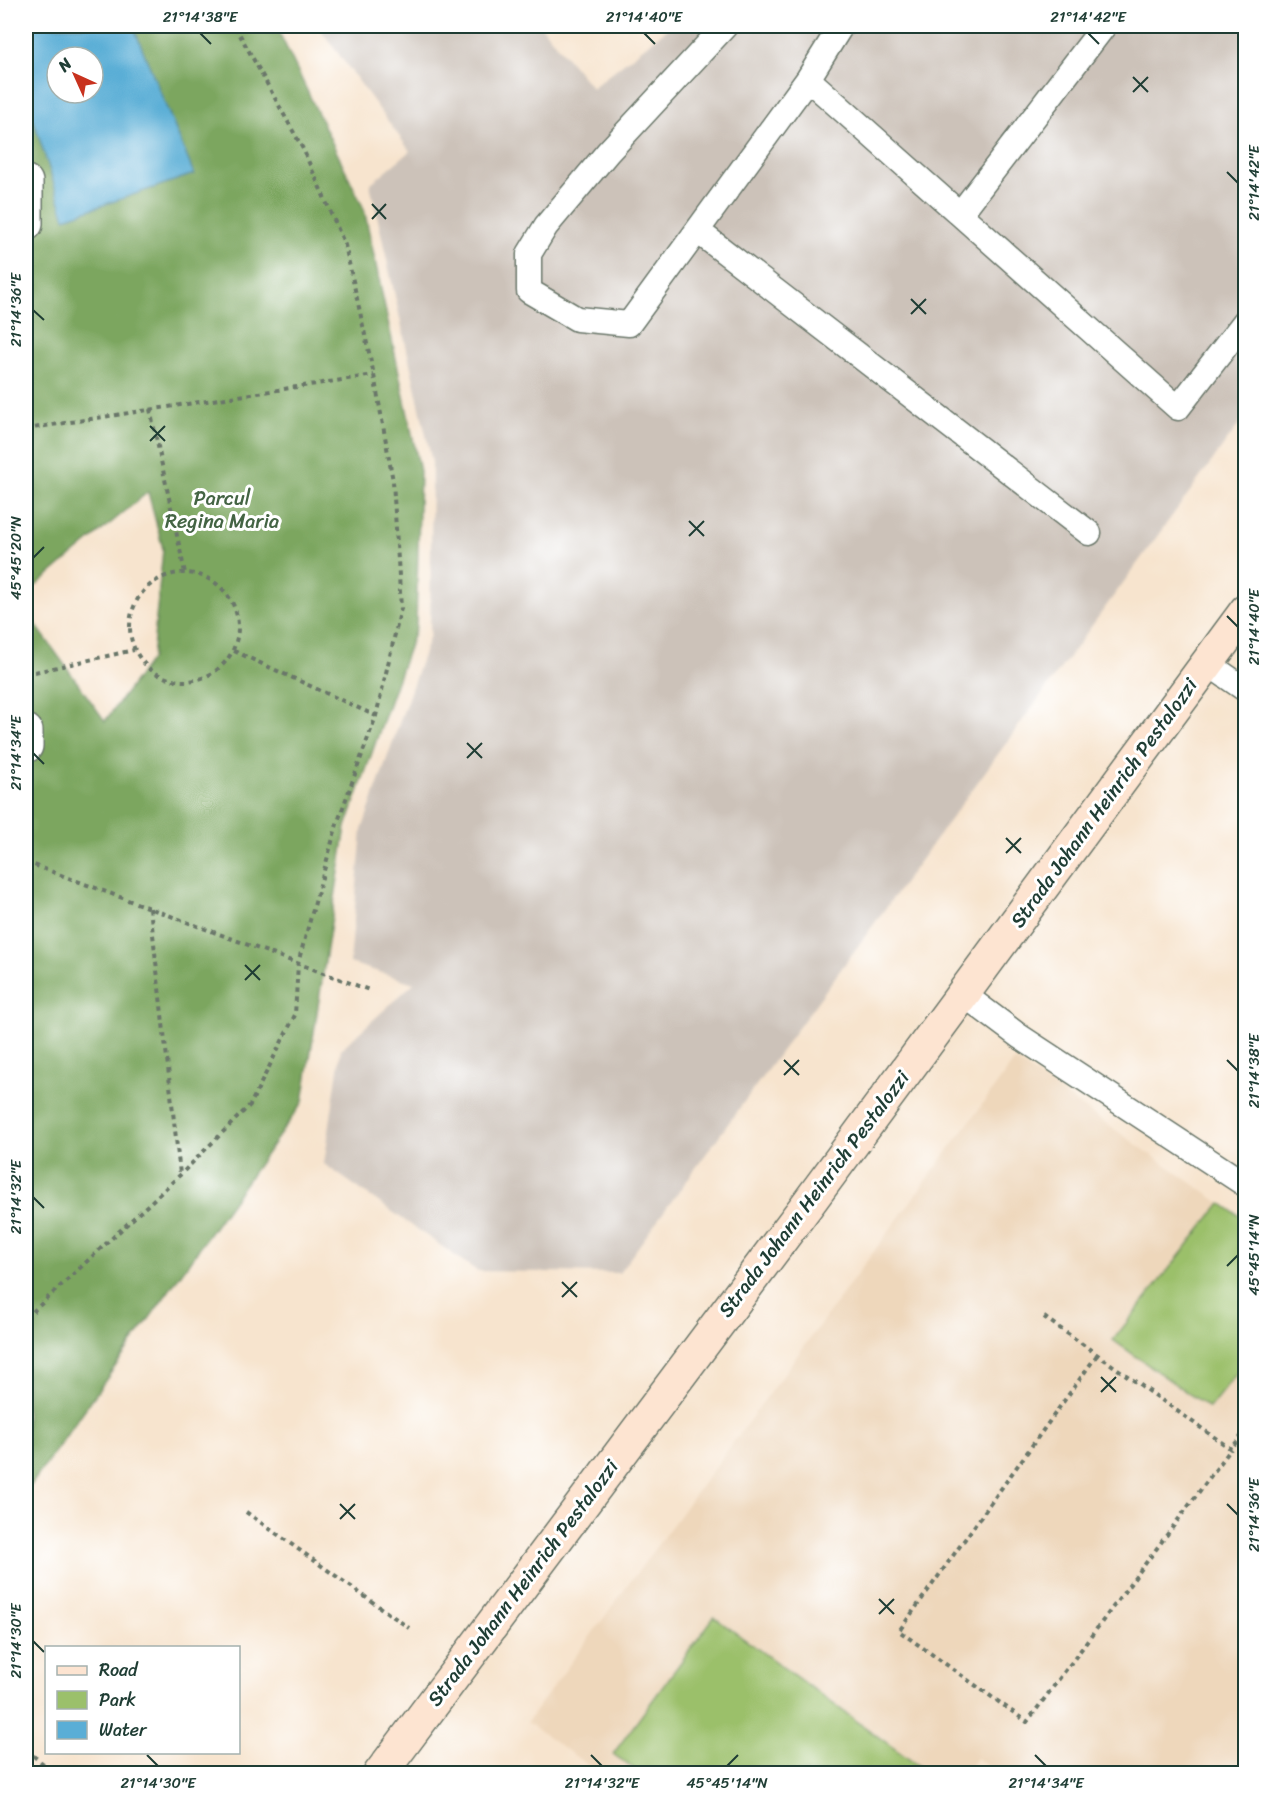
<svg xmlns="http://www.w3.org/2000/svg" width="1271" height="1799" font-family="Sriracha,sans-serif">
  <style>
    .built { fill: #eed7bb }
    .industrial { fill: #ccc2b9 }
    .green { fill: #9bc06b; stroke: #5d7e50; stroke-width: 1.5 }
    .forest { fill: #7ca65f; stroke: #4e724a; stroke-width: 1.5; fill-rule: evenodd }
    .water { fill: #5aaed6; stroke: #3c7685; stroke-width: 1.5; fill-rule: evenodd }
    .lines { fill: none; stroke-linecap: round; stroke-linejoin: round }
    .lane-casing { stroke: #6b776a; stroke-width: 27 }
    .street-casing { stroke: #6b776a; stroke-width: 36 }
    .secondary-casing { stroke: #6b776a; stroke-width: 36 }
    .path { stroke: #6b776a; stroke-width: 4; stroke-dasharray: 4.5 4.5; stroke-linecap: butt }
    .lane { stroke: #fff; stroke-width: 24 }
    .street { stroke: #fff; stroke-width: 33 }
    .secondary { stroke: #fde4d1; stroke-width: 33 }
    .ticks { fill: none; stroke: #1f3d34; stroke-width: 2 }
    .labels { text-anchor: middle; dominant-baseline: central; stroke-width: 6; stroke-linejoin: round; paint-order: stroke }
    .park-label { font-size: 20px; fill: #446444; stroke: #fff }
    .street-label { font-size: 20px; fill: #1f3d34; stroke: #fff }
    .neatline { fill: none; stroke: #1f3d34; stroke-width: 2 }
    .ticks-label { font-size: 15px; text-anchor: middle; fill: #1f3d34 }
  </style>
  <rect width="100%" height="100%" fill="#fff"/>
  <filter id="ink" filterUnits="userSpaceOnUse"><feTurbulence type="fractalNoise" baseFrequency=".0167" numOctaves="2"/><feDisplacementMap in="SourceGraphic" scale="12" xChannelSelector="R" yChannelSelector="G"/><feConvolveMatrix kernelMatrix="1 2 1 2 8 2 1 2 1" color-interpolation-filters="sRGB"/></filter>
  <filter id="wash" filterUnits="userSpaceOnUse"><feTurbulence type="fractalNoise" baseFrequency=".008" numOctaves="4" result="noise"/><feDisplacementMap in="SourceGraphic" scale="24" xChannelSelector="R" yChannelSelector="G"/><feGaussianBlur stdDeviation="1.35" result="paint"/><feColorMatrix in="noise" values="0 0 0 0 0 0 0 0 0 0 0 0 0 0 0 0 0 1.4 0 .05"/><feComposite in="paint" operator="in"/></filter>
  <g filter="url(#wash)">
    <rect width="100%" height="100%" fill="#f7e4ce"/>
    <path class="built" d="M 1015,1060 L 1245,1220 L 1245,1773 L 998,1773 L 976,1758 L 965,1774 L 599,1773 L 527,1722 Z"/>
    <path class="industrial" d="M 318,26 L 541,26 L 592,88 L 671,26 L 1245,26 L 1245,416 L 619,1273 L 477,1271 L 324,1164 L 341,1049 L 414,983 L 350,963 L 362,830 L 430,635 L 432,462 L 370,184 L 410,151 Z"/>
    <path class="green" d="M 1221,1203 L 1245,1220 L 1245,1363 L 1209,1408 L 1113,1340 Z
      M 714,1617 L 928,1773 L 640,1773 L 613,1754 Z"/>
    <path class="forest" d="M 26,26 L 276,26 L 364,209 L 420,471 L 416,627 L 346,827 L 303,1102 L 29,1488 L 26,1486 L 26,611 L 105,721 L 152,658 L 163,549 L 148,492 L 26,594 ZM 57,57 L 93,57 L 93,93 L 57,93 Z"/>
    <path class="water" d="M 26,26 L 133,26 L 194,174 L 65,218 L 26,97 ZM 57,57 L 93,57 L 93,93 L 57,93 Z"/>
  </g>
  <g filter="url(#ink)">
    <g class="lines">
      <g class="lane-casing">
        <path id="lane" d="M 725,26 L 608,152 L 546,226 L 529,254 L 529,291 L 577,319 L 629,324 L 808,79 L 841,26
          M 808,79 L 1178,408 L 1246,320
          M 960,214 L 1104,26
          M 699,232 L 1089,533
          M 1207,663 L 1246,690
          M 963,994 L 1019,1036 L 1246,1185"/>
      </g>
      <g class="street-casing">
        <path id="street" d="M 26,182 L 26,224
          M 26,731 L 26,746"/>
      </g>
      <g class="secondary-casing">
        <path id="secondary" d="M 380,1774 L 807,1205 L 1246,611"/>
      </g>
      <path class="path" d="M 150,409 L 185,573
        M 26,429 L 374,375
        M130 627a54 54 0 1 1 108 0a54 54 0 1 1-108 0Z
        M 234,651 L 376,716
        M 26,674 L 134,650
        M 26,862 L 369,990
        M 150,908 L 180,1174
        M 1044,1317 L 1231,1449 L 1246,1430
        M 26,1318 L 180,1175 L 250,1105 L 295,1015 L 298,963 L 337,824 L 376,716 L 401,608 L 393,481 L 374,375 L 345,245 L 303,149 L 235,26
        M 1097,1355 L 899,1631 L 1027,1722 L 1231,1449
        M 246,1512 L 409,1628
        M 26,1750 L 56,1774"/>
      <use href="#lane" class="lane"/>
      <use href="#street" class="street"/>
      <use href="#secondary" class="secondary"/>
    </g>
  </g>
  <path class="ticks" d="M 200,33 L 211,44M 644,33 L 655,44M 1088,33 L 1099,44M 1133,77 L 1148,92M 1133,92 L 1148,77M 1227,172 L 1238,183M 372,204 L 386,219M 372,219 L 386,204M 911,299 L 926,314M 33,310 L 44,320M 911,314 L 926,299M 150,426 L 165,441M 150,441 L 165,426M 689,521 L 704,536M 689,536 L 704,521M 33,558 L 44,547M 1227,616 L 1238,627M 467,743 L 482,758M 33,753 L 44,764M 467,758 L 482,743M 1006,838 L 1021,853M 1006,853 L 1021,838M 245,965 L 260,980M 245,980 L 260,965M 784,1060 L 799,1075M 1227,1060 L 1238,1071M 784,1075 L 799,1060M 33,1197 L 44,1208M 1227,1266 L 1238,1255M 562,1282 L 577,1297M 562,1297 L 577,1282M 1101,1377 L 1116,1392M 1101,1392 L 1116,1377M 340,1504 L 355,1519M 1227,1504 L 1238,1515M 340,1519 L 355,1504M 879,1599 L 894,1614M 879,1614 L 894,1599M 33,1641 L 44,1652M 147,1755 L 158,1766M 591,1755 L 602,1766M 1035,1755 L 1046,1766M 727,1766 L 738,1755"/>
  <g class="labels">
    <g class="park-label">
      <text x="222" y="498">Parcul<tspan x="222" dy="23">Regina Maria</tspan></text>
    </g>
    <g class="street-label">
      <text transform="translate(1104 803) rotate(-54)">Strada Johann Heinrich Pestalozzi</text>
      <text transform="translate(814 1194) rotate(-53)">Strada Johann Heinrich Pestalozzi</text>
      <text transform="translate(523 1583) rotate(-53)">Strada Johann Heinrich Pestalozzi</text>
    </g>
  </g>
  <rect width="1271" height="1799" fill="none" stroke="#fff" stroke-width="66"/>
  <rect x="45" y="1646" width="195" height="108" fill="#ffffff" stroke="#a5b1ae" stroke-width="1.5"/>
  <rect x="57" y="1666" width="30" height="9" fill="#fde4d1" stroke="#a5b1ae" stroke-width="1.5"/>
  <text x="99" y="1676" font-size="18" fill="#1f3d34">Road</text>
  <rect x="57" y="1691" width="30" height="18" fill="#9bc06b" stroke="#a5b1ae" stroke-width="1.5"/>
  <text x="99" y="1706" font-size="18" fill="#1f3d34">Park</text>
  <rect x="57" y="1721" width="30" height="18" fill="#5aaed6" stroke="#a5b1ae" stroke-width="1.5"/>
  <text x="99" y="1736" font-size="18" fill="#1f3d34">Water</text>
  <g transform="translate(75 75) rotate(315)"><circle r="28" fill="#ffffff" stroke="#a5b1ae" stroke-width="1.5"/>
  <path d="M0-4.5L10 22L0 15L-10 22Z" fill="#c8321e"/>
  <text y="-9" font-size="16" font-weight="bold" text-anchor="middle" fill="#1f3d34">N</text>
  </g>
  <rect x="33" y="33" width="1205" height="1733" class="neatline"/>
  <g class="ticks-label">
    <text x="200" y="22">21°14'38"E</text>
    <text x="644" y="22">21°14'40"E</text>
    <text x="1088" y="22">21°14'42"E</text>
    <text transform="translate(1254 183) rotate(-90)" y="5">21°14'42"E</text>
    <text transform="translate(16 310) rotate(-90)" y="5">21°14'36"E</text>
    <text transform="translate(16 558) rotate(-90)" y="5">45°45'20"N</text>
    <text transform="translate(1254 627) rotate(-90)" y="5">21°14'40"E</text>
    <text transform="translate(16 753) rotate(-90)" y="5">21°14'34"E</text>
    <text transform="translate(1254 1071) rotate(-90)" y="5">21°14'38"E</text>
    <text transform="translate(16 1197) rotate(-90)" y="5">21°14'32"E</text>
    <text transform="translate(1254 1255) rotate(-90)" y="5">45°45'14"N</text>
    <text transform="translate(1254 1515) rotate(-90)" y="5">21°14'36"E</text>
    <text transform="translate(16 1641) rotate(-90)" y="5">21°14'30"E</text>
    <text x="158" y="1788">21°14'30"E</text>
    <text x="602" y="1788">21°14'32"E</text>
    <text x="727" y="1788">45°45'14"N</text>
    <text x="1046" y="1788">21°14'34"E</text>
  </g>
</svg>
